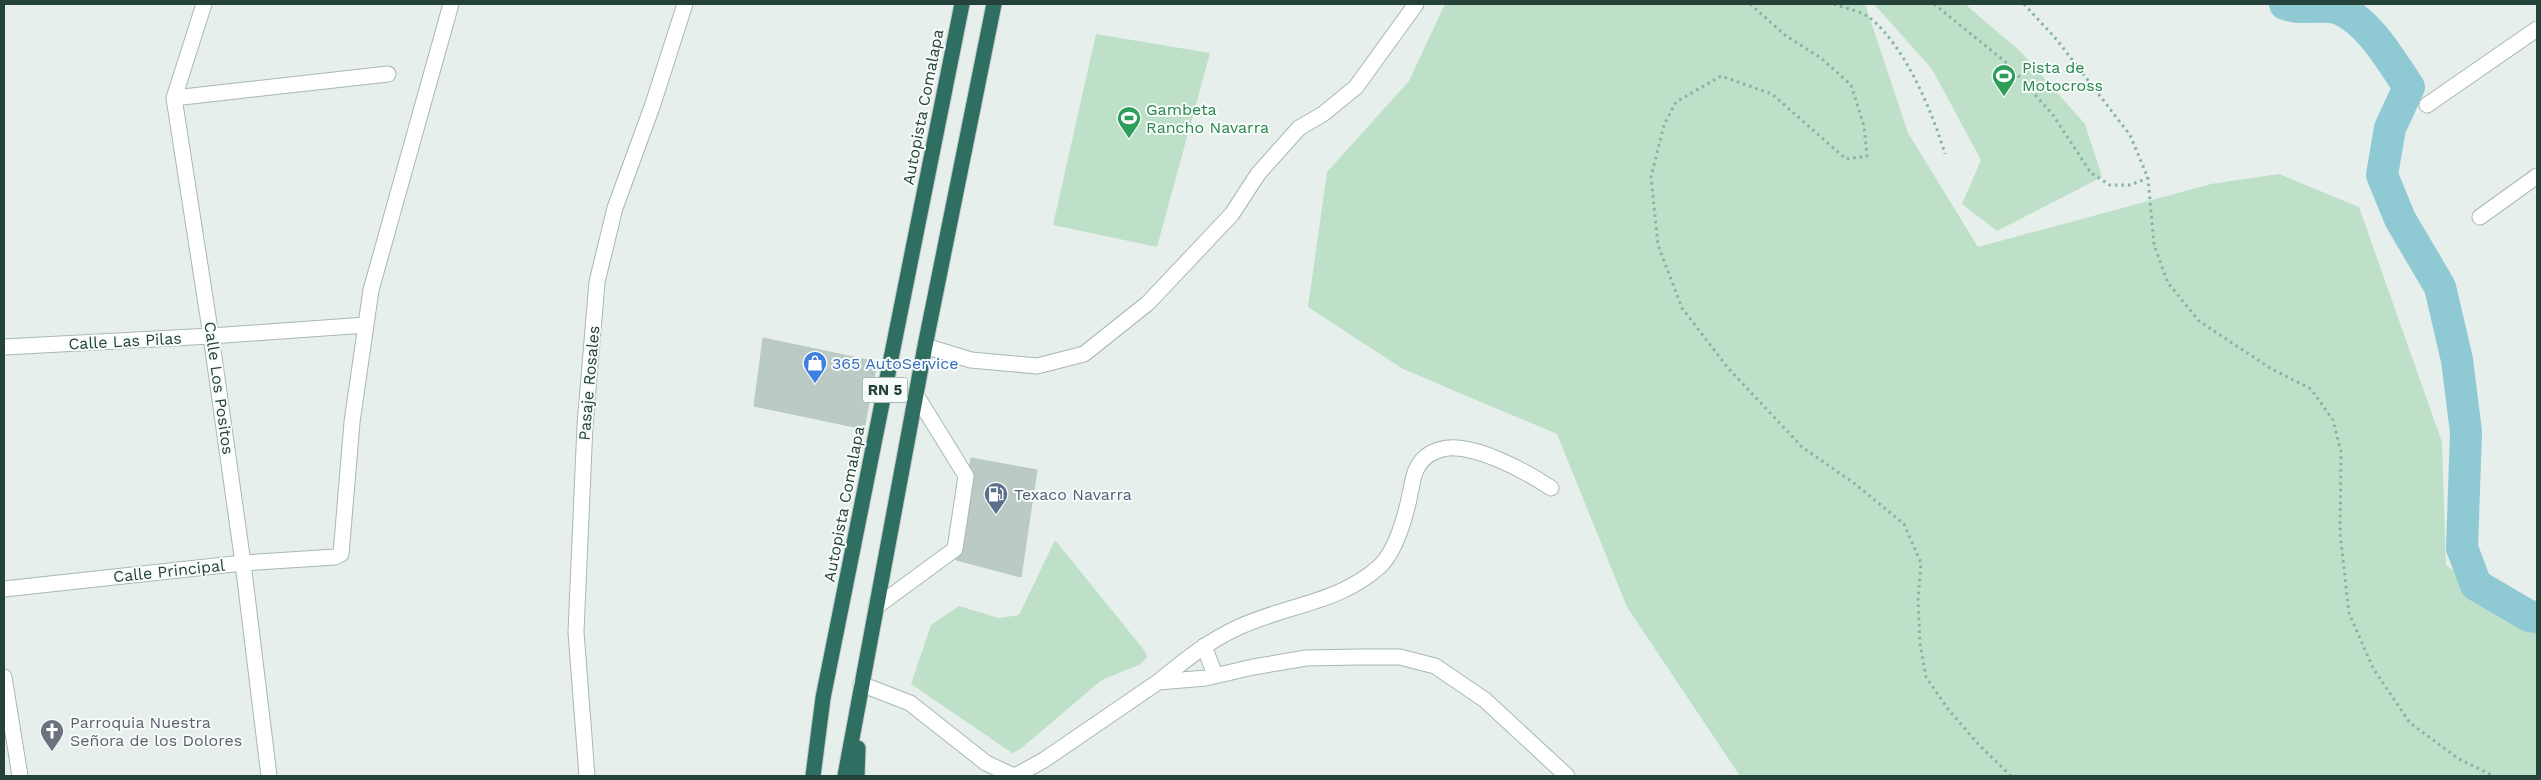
<svg xmlns="http://www.w3.org/2000/svg" width="2541" height="780" font-family="'Work Sans',sans-serif">
  <style>
    .green { fill: #bfe0c8 }
    .lines { fill: none; stroke-linecap: round; stroke-linejoin: round }
    .river { stroke: #8ec9d4; stroke-width: 32 }
    .building { fill: #bbcac4; stroke: #b8c9c2 }
    .minor-casing { stroke: #a8b8b2; stroke-width: 17 }
    .highway-casing { stroke: #c2cac8; stroke-width: 17 }
    .path { stroke: #86b3a5; stroke-width: 3; stroke-dasharray: 2.5 4; stroke-linecap: butt }
    .minor { stroke: #fff; stroke-width: 15 }
    .highway { stroke: #2f6f62; stroke-width: 15 }
    .labels { text-anchor: middle; dominant-baseline: central; stroke-width: 4; stroke-linejoin: round; paint-order: stroke }
    .shield { fill: #f7fbf9; stroke: #637a73; stroke-width: 1 }
    .shield-label { font-size: 15px; font-weight: bold; fill: #24423a }
    .leisure-label { font-size: 16px; fill: #27864d; stroke: #f7fbf9; text-anchor: start }
    .street-label { font-size: 16px; fill: #24423a; stroke: #f7fbf9 }
    .shop-label { font-size: 16px; fill: #366cbe; stroke: #f7fbf9; text-anchor: start }
    .service-label { font-size: 16px; fill: #4e5e75; stroke: #f7fbf9; text-anchor: start }
    .worship-label { font-size: 16px; fill: #5b616d; stroke: #f7fbf9; text-anchor: start }
  </style>
  <rect width="100%" height="100%" fill="#e6efeb"/>
  <path class="green" d="M 1445,4 L 1865,4 L 1908,133 L 1978,247 L 2211,184 L 2279,174 L 2359,207 L 2442,442 L 2446,565 L 2537,634 L 2537,776 L 1740,776 L 1627,607 L 1557,434 L 1403,369 L 1308,307 L 1327,172 L 1409,81 Z
    M 1874,4 L 1965,4 L 2021,52 L 2085,124 L 2102,177 L 1997,231 L 1962,204 L 1981,160 L 1932,69 Z
    M 1096,34 L 1210,53 L 1157,247 L 1053,225 Z
    M 1055,540 L 1144,650 L 1147,657 L 1141,664 L 1102,680 L 1019,750 L 1012,753 L 911,684 L 931,625 L 959,606 L 999,618 L 1019,615 Z"/>
  <g class="lines">
    <path class="river" d="M 2285,4 C 2302,11 2324,3 2339,9 C 2370,22 2391,61 2409,87 L 2390,128 L 2382,175 L 2400,219 L 2440,287 L 2457,360 L 2466,432 L 2462,548 L 2476,585 L 2529,616 L 2537,617"/>
  </g>
  <path class="building" d="M 763,338 L 877,362 L 864,429 L 754,406 Z
    M 971,458 L 1037,470 L 1021,577 L 956,560 Z"/>
  <g class="lines">
    <g class="minor-casing">
      <path id="minor" d="M 204,4 L 174,98 L 211,336 L 243,563 L 269,776
        M 174,98 L 388,74
        M 2427,105 L 2537,29
        M 2480,217 L 2537,176
        M 925,346 L 971,360 L 1037,366 L 1084,354 L 1148,303 L 1232,214 L 1258,174 L 1299,128 L 1323,114 L 1356,87 L 1416,4
        M 4,347 L 211,336 L 366,325
        M 4,589 L 243,563 L 335,557 L 341,554 L 352,422 L 371,290 L 451,4
        M 876,607 L 955,549 L 966,476 L 916,395
        M 1204,646 L 1215,675
        M 4,677 L 20,776
        M 1158,682 C 1184,661 1208,641 1239,627 C 1286,605 1340,603 1380,566 C 1396,551 1406,515 1410,494 C 1412,486 1413,475 1417,468 C 1422,458 1429,453 1439,450 C 1468,439 1527,472 1551,488
        M 861,684 L 910,703 L 986,763 L 1014,776
        M 587,776 L 576,632 L 585,425 L 597,282 L 615,208 L 653,104 L 685,4
        M 1015,776 L 1044,760 L 1158,682 L 1206,678 L 1253,667 L 1306,658 L 1358,657 L 1400,657 L 1435,666 L 1485,700 L 1567,776"/>
    </g>
    <g class="highway-casing">
      <path id="highway" d="M 813,776 L 823,698 L 962,4
        M 845,776 L 925,346 L 994,4
        M 857,776 L 858,748"/>
    </g>
    <path class="path" d="M 1750,4 L 1786,36 L 1821,58 L 1851,85 L 1864,126 L 1867,156 L 1846,159 L 1772,94 L 1721,76 L 1676,102 L 1664,125 L 1651,177 L 1658,245 L 1682,308 L 1728,368 L 1802,447 L 1855,484 L 1904,524 L 1921,563 L 1918,600 L 1920,643 L 1926,677 L 1948,709 L 1979,745 L 2011,776
      M 1834,4 C 1844,8 1861,11 1870,18 C 1905,46 1932,111 1945,154
      M 1934,4 L 2008,64 L 2053,115 L 2091,173 L 2110,185 L 2130,185 L 2148,178
      M 2024,4 L 2057,40 L 2130,135 L 2148,178 L 2154,245 L 2168,283 L 2199,321 L 2270,368 L 2311,389 L 2333,420 L 2341,452 L 2340,533 L 2349,613 L 2373,668 L 2410,723 L 2459,759 L 2494,776"/>
    <use href="#minor" class="minor"/>
    <use href="#highway" class="highway"/>
  </g>
  <defs>
    <g id="stadium-pin" transform="scale(1.25)"><path d="M0 17L-7.5 6A9.5 9.5 0 1 1 7.5 6Z" fill="#2e9e5b" stroke="#f7fbf9"/><path d="M0-5a6.5 5 0 1 0 0 10a6.5 5 0 1 0 0-10ZM-3.5-1.8h7v3.6h-7Z" fill="#fff"/></g>
    <g id="shop-pin" transform="scale(1.25)"><path d="M0 17L-7.5 6A9.5 9.5 0 1 1 7.5 6Z" fill="#3f7fe0" stroke="#f7fbf9"/><path d="M-5-2.5h2.3a2.7 3.5 0 0 1 5.4 0H5L5.5 6h-11ZM-1.5-2.5h3a1.5 2.3 0 0 0-3 0Z" fill="#fff"/></g>
    <g id="fuel-pin" transform="scale(1.25)"><path d="M0 17L-7.5 6A9.5 9.5 0 1 1 7.5 6Z" fill="#5c6f8a" stroke="#f7fbf9"/><path d="M-5.5-6h7V0h2V4h1.3V-2.5L3-4.5l.8-.8L6-3V5H2.5V1h-1V6h-7ZM-4.2-4.7v3.2H.2V-4.7Z" fill="#fff"/></g>
    <g id="church-pin" transform="scale(1.25)"><path d="M0 17L-7.5 6A9.5 9.5 0 1 1 7.5 6Z" fill="#6b7280" stroke="#f7fbf9"/><path d="M-1.2-6h2.4v3.5h3.3v2.4h-3.3V6h-2.4V-.1h-3.3v-2.4h3.3Z" fill="#fff"/></g>
  </defs>
  <g fill-rule="evenodd">
    <use href="#stadium-pin" x="2004" y="76"/>
    <use href="#stadium-pin" x="1129" y="118"/>
    <use href="#shop-pin" x="815" y="363"/>
    <use href="#fuel-pin" x="996" y="494"/>
    <use href="#church-pin" x="52" y="731"/>
  </g>
  <g class="labels">
    <rect class="shield" x="862.5" y="377.5" width="45" height="25" rx="4"/>
    <g class="shield-label">
      <text x="885" y="390">RN 5</text>
    </g>
    <g class="leisure-label">
      <text x="2022" y="67">Pista de<tspan x="2022" dy="18">Motocross</tspan></text>
      <text x="1146" y="109">Gambeta<tspan x="1146" dy="18">Rancho Navarra</tspan></text>
    </g>
    <g class="street-label">
      <text transform="translate(923 107) rotate(-79)">Autopista Comalapa</text>
      <text transform="translate(125 341) rotate(-3)">Calle Las Pilas</text>
      <text transform="translate(589 383) rotate(-85)">Pasaje Rosales</text>
      <text transform="translate(219 388) rotate(82)">Calle Los Positos</text>
      <text transform="translate(844 504) rotate(-79)">Autopista Comalapa</text>
      <text transform="translate(169 571) rotate(-6)">Calle Principal</text>
    </g>
    <g class="shop-label">
      <text x="832" y="363">365 AutoService</text>
    </g>
    <g class="service-label">
      <text x="1014" y="494">Texaco Navarra</text>
    </g>
    <g class="worship-label">
      <text x="70" y="722">Parroquia Nuestra<tspan x="70" dy="18">Señora de los Dolores</tspan></text>
    </g>
  </g>
  <rect width="2541" height="780" fill="none" stroke="#24423a" stroke-width="10"/>
</svg>
